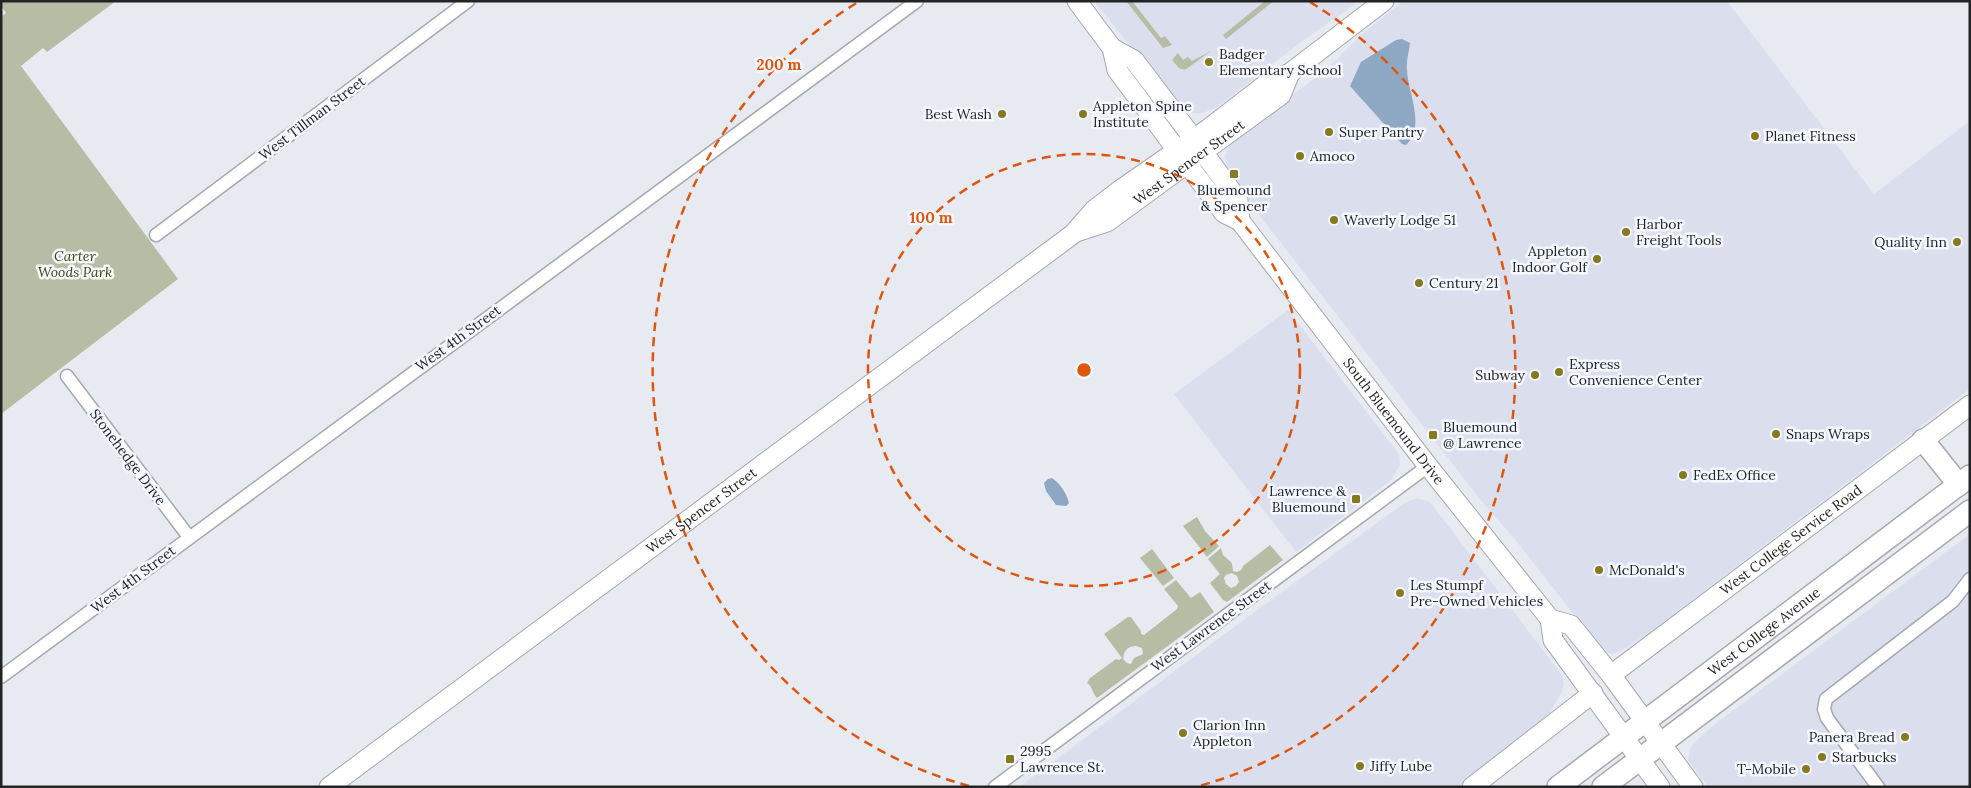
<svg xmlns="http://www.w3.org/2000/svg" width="1971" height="788" font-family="Lora,serif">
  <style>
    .built { fill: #dbdfed }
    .green { fill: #b7bda4; fill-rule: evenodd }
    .water { fill: #8ea8c4 }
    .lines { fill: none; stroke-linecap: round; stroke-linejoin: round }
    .street-casing { stroke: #a6a8ae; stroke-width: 15 }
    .secondary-casing { stroke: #a6a8ae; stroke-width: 21 }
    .primary-casing { stroke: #a6a8ae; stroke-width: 24 }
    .street { stroke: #fff; stroke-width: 12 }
    .secondary { stroke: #fff; stroke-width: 19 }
    .primary { stroke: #fff; stroke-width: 21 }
    .ring { fill: none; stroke: #de560d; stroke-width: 2.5; stroke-dasharray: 9 6 }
    .poi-dot { fill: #857a20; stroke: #f5f7fe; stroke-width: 2 }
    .labels { text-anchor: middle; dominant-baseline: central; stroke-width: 5; stroke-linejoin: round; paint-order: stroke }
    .poi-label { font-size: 14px; fill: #222325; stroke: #f5f7fe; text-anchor: start }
    .street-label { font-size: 14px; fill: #222325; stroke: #f5f7fe }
    .park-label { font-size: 14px; font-style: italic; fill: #3d4509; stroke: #f5f7fe }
    .centre { fill: #de560d; stroke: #f5f7fe; stroke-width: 2.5 }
    .ring-label { font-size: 15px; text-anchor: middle; font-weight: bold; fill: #de560d; stroke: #f5f7fe; stroke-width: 5; stroke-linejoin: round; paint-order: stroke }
  </style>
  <rect width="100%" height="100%" fill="#e8eaf1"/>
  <path class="built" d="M 1094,1 L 1360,1 L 1301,42 L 1217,107 L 1203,113 L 1190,113 L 1178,106 Z
    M 1403,1 L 1727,1 L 1874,194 L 1970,121 L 1970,389 L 1646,635 L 1617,653 L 1604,653 L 1517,542 L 1479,498 L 1229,176 L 1225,156 L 1232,139 L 1325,71 L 1360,36 Z
    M 1288,310 L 1399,454 L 1400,465 L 1391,480 L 1296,552 L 1174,394 Z
    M 1417,498 L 1430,502 L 1562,675 L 1564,684 L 1562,692 L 1550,712 L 1515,745 L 1459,787 L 1019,787 L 1223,635 L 1403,504 Z
    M 1970,534 L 1970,787 L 1708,787 L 1688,760 L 1691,746 L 1710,728 Z"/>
  <path class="green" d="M 1,1 L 116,1 L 47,52 L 43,48 L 21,66 L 178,279 L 1,414 L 1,17 L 6,13 L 1,6 Z
    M 1126,1 L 1132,1 L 1161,38 L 1165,36 L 1172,45 L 1163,48 Z
    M 1265,1 L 1274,1 L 1226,39 L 1223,35 Z
    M 1211,51 L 1185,70 L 1179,68 L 1172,60 L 1178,53 L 1183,60 L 1188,57 L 1192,61 Z
    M 1197,517 L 1205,531 L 1219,546 L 1207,557 L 1183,526 Z
    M 1270,545 L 1283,560 L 1227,602 L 1223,600 L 1210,583 L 1220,574 L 1208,559 L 1221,548 L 1223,555 L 1232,563 L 1233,571 L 1237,572 L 1241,570 L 1243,566 ZM 1232,573 L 1237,576 L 1239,582 L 1236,586 L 1231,588 L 1226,584 L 1224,578 L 1226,575 Z
    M 1152,549 L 1174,578 L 1163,586 L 1140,558 Z
    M 1176,580 L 1191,598 L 1200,592 L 1214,612 L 1097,698 C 1092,693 1093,687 1087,683 L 1090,678 L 1116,659 L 1119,660 L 1122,658 L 1104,634 L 1128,617 L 1131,617 L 1141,631 L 1141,634 L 1144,635 L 1177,609 L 1178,606 L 1164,589 ZM 1136,646 L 1142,648 L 1143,654 L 1134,658 L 1131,664 L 1127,663 L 1123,659 C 1124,651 1127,646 1136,646 Z"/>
  <path class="water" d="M 1402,39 L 1410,43 C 1409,52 1406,61 1407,70 C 1408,93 1426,126 1406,145 L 1402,144 L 1350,86 L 1361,62 L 1396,40 Z
    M 1052,478 C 1060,483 1067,494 1069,503 L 1066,506 L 1056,505 L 1046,491 L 1044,483 L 1048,479 Z"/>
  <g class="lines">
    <g class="street-casing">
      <path id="street" d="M 156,235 L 468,1
        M 67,376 L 189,537
        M 1,677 L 917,1
        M 995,787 L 1428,466
        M 1878,787 L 1827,718 L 1824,709 L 1826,699 L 1953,601 L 1970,579"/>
    </g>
    <g class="secondary-casing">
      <g id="secondary">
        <path id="s1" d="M 1077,1 L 1112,48 L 1117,70 L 1224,213 L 1240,221 L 1428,466 L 1550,619 L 1553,640 L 1660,787"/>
        <path d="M 1112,48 L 1134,60 L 1193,138 L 1238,200 L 1240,221"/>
        <path id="s2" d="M 1076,232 L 1107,222 L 1281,95 L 1290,73"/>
        <path d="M 1550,619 L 1571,625 L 1611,675 L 1693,787"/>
        <path id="s3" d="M 1611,675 L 1970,405"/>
        <path id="s4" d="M 329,787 L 1073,234 L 1095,209 L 1120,190 L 1208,129 L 1270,81 L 1290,73 L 1384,1"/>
        <path d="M 1472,787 L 1593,693"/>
      </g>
    </g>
    <g class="primary-casing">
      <g id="primary">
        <path d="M 1923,440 L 1959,485"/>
        <path id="s5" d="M 1558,787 L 1970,476"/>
        <path d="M 1603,787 L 1970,511"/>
      </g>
    </g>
    <use href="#street" class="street"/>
    <use href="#secondary" class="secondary"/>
    <use href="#primary" class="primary"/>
  </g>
  <g class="ring">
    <circle cx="1084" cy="370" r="216"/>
    <path d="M969 786A432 432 0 0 1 858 2M1310 2A432 432 0 0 1 1199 786"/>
  </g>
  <g class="poi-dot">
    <circle cx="1209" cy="62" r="5"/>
    <circle cx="1002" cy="114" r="5"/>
    <circle cx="1083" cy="114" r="5"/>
    <circle cx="1329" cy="132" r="5"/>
    <circle cx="1755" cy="136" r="5"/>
    <circle cx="1300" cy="156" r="5"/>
    <rect x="1229" y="169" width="10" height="10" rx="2.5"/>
    <circle cx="1334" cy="220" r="5"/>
    <circle cx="1626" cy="232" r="5"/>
    <circle cx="1957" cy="242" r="5"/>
    <circle cx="1597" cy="259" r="5"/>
    <circle cx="1419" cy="283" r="5"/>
    <circle cx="1559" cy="372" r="5"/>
    <circle cx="1535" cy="375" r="5"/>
    <circle cx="1776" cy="434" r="5"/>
    <rect x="1428" y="430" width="10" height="10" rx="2.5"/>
    <circle cx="1683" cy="475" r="5"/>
    <rect x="1351" y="494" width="10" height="10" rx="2.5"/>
    <circle cx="1599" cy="570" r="5"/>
    <circle cx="1400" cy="593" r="5"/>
    <circle cx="1183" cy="733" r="5"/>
    <circle cx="1905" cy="737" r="5"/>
    <circle cx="1822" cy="757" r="5"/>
    <rect x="1005" y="754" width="10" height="10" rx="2.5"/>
    <circle cx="1360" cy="766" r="5"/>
    <circle cx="1806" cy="769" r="5"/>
  </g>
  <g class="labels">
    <g class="poi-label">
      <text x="1219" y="54">Badger<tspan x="1219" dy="16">Elementary School</tspan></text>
      <text x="1093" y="106">Appleton Spine<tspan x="1093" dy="16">Institute</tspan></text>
      <text x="992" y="114" text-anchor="end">Best Wash</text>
      <text x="1339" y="132">Super Pantry</text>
      <text x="1765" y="136">Planet Fitness</text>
      <text x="1310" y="156">Amoco</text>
      <text x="1234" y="190" text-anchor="middle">Bluemound<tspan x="1234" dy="16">&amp; Spencer</tspan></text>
      <text x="1344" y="220">Waverly Lodge 51</text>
      <text x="1636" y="224">Harbor<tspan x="1636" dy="16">Freight Tools</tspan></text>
      <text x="1947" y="242" text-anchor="end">Quality Inn</text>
      <text x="1587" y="251" text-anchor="end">Appleton<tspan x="1587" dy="16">Indoor Golf</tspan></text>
      <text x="1429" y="283">Century 21</text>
      <text x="1569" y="364">Express<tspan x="1569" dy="16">Convenience Center</tspan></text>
      <text x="1525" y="375" text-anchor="end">Subway</text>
      <text x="1443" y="427">Bluemound<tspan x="1443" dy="16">@ Lawrence</tspan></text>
      <text x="1786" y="434">Snaps Wraps</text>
      <text x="1693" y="475">FedEx Office</text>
      <text x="1346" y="491" text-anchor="end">Lawrence &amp;<tspan x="1346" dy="16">Bluemound</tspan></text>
      <text x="1609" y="570">McDonald's</text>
      <text x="1410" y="585">Les Stumpf<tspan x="1410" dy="16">Pre-Owned Vehicles</tspan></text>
      <text x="1193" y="725">Clarion Inn<tspan x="1193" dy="16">Appleton</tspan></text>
      <text x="1895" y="737" text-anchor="end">Panera Bread</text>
      <text x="1020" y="751">2995<tspan x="1020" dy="16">Lawrence St.</tspan></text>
      <text x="1832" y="757">Starbucks</text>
      <text x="1370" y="766">Jiffy Lube</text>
      <text x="1796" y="769" text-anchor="end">T-Mobile</text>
    </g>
    <g class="street-label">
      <text transform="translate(312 118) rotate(-37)">West Tillman Street</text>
      <text stroke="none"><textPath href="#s2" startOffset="134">West Spencer Street</textPath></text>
      <text transform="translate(458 338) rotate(-36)">West 4th Street</text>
      <text stroke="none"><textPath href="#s1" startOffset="530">South Bluemound Drive</textPath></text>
      <text transform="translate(128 457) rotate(53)">Stonehedge Drive</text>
      <text stroke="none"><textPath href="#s4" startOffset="464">West Spencer Street</textPath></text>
      <text stroke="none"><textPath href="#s3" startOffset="225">West College Service Road</textPath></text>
      <text transform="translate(133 579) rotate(-37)">West 4th Street</text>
      <text transform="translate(1211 626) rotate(-36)">West Lawrence Street</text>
      <text stroke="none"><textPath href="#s5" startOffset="258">West College Avenue</textPath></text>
    </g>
    <g class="park-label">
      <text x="75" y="256">Carter<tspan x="75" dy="16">Woods Park</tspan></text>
    </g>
  </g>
  <circle cx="1084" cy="370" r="8" class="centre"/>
  <g class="ring-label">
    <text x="779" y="70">200 m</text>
    <text x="931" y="223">100 m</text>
  </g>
  <rect width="1971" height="788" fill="none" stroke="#222325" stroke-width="5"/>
</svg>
